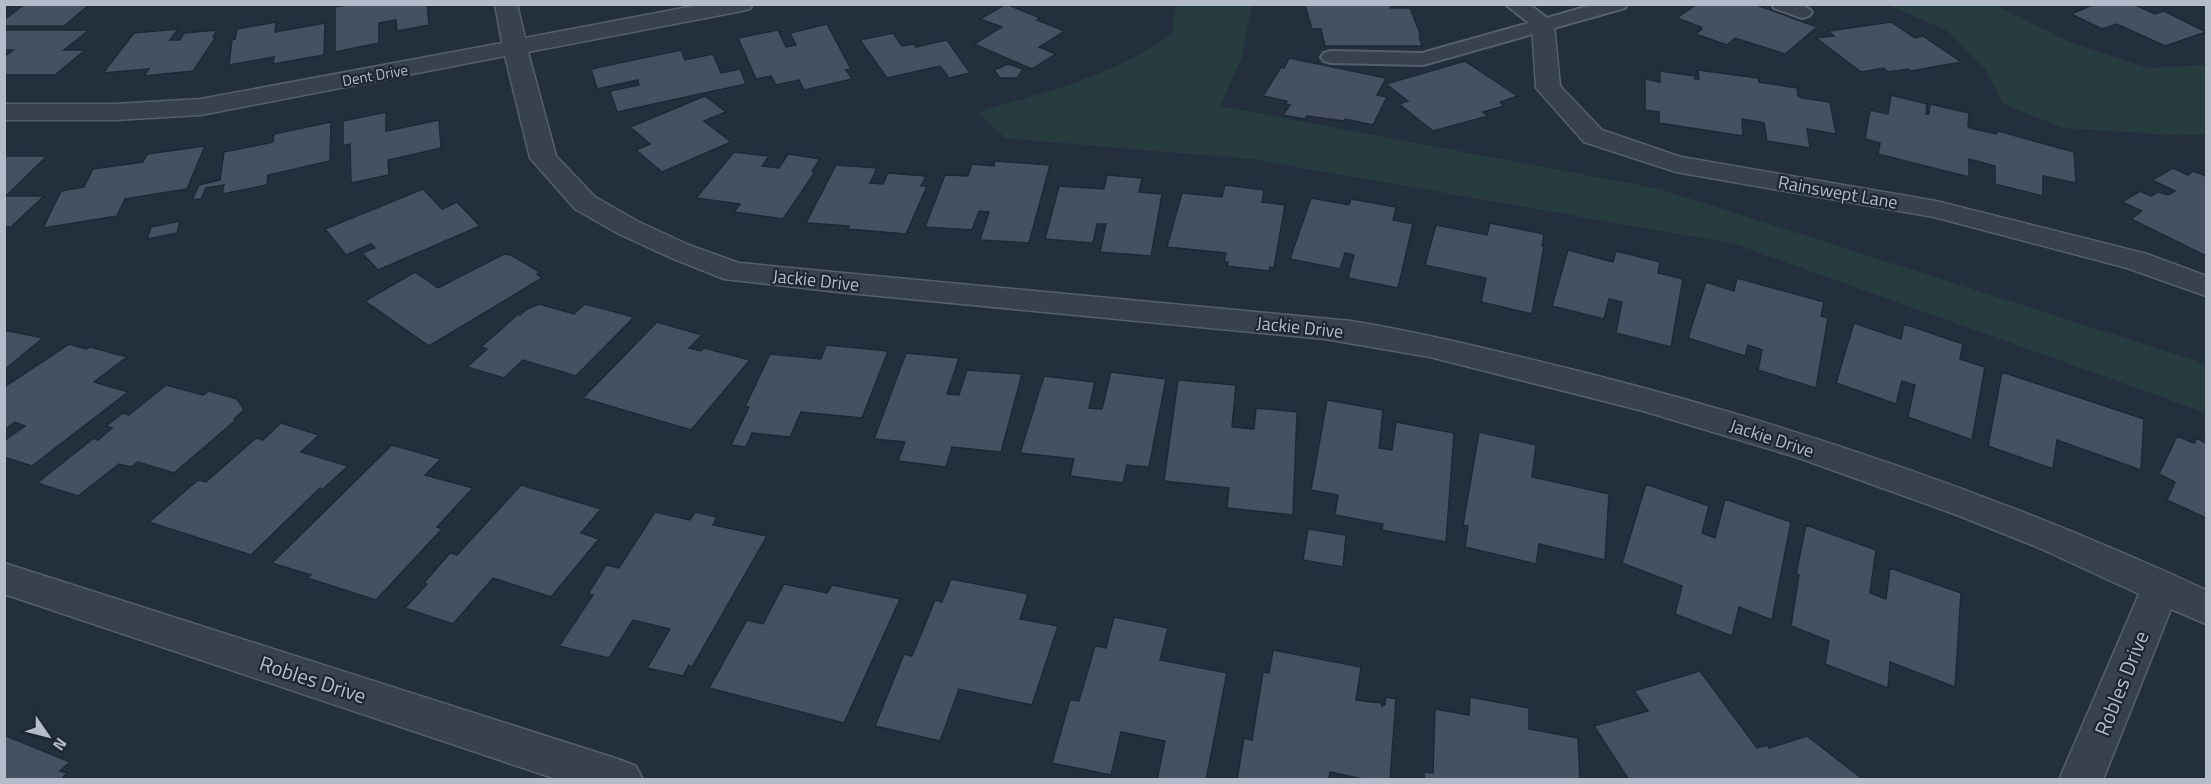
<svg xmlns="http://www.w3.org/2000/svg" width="2211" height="784" font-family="'Titillium Web',sans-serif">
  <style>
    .green { fill: #263c3f }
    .building { fill: #455162; stroke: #1f2835; stroke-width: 1.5 }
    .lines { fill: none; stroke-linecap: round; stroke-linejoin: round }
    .service-casing { stroke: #565f6c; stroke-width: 4 }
    .minor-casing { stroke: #565f6c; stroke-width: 3 }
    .service { fill: #38414e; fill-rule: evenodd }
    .minor { fill: #38414e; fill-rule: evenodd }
    .labels { text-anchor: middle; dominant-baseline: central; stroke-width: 4.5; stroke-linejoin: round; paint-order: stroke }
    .far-street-label { font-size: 15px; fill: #b4bcc9; stroke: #1d2633 }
    .street-label { font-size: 18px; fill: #b4bcc9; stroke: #1d2633 }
    .near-street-label { font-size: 21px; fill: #b4bcc9; stroke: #1d2633 }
  </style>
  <rect width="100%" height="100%" fill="#242f3e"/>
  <path class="green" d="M 1176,5 L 1252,5 L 1242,57 L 1220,106 L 1660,189 L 2206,364 L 2206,413 L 1735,244 L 1251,159 L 1005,138 L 978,112 C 1045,92 1114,76 1172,34 Z
    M 1888,5 L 1994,5 L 2072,43 L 2147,68 L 2206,65 L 2206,134 L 2168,135 L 2064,128 L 2003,104 L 1985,69 L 1948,31 Z"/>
  <path class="building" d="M 25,4 L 112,4 L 89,5 L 64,26 L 4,26 L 4,20 Z
    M 352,4 L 427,4 L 429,25 L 397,31 L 396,20 L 379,23 L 379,43 L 335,52 L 335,7 Z
    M 1006,4 L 1040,18 L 1037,20 L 1065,31 L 1039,47 L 1056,54 L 1032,69 L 974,44 L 1002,27 L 980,19 Z
    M 1390,4 L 1391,8 L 1410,8 L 1421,36 L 1419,36 L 1422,46 L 1325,46 L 1321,29 L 1312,29 L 1305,5 Z
    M 1697,4 L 1754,4 L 1817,27 L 1785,54 L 1735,38 L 1727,45 L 1696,34 L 1702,29 L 1699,28 L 1701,27 L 1677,18 Z
    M 2095,4 L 2133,4 L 2155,14 L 2164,11 L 2206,32 L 2165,46 L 2117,24 L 2102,29 L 2071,14 Z
    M 276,22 L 275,32 L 325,23 L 324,55 L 273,64 L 274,57 L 229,65 L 232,40 L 235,39 L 237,29 Z
    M 1891,22 L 1915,38 L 1923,36 L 1961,62 L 1911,71 L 1908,69 L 1888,72 L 1884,68 L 1861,72 L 1816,38 L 1834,36 L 1828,31 Z
    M 827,24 L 851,69 L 846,70 L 852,79 L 804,90 L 799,80 L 776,85 L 771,76 L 756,79 L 738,38 L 778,30 L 786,47 L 796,45 L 790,33 Z
    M 178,29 L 170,40 L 180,40 L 184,33 L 217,30 L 213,37 L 216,37 L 193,71 L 144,76 L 149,69 L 103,73 L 134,33 Z
    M 4,30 L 89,30 L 64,50 L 85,50 L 55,75 L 4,75 L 4,57 L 13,50 L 4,50 Z
    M 893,33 L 902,46 L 914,44 L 916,47 L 947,40 L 970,73 L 949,78 L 940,66 L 887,78 L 860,40 Z
    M 681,50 L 685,60 L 713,54 L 721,73 L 740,69 L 746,84 L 617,112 L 610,91 L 639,85 L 638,80 L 597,89 L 591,69 Z
    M 1289,58 L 1386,78 L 1377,95 L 1387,97 L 1373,125 L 1345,119 L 1344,121 L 1307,116 L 1305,119 L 1283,115 L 1290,105 L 1286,104 L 1287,101 L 1263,96 L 1281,67 L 1284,68 Z
    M 1465,61 L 1518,96 L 1500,102 L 1504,106 L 1483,112 L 1488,116 L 1433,131 L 1399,104 L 1408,101 L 1386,84 Z
    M 1008,64 L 1023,69 L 1017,78 L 1000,78 L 994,70 Z
    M 1698,70 L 1758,78 L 1759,82 L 1797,88 L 1798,96 L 1802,98 L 1830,102 L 1836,134 L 1807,129 L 1810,148 L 1767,141 L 1764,123 L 1742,119 L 1743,136 L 1659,123 L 1659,112 L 1645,110 L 1645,79 L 1660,82 L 1660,71 L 1695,76 L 1695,79 L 1699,79 Z
    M 1891,95 L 1927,104 L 1926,114 L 1929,114 L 1930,104 L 1969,113 L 1968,126 L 1970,128 L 1996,134 L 1998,131 L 2074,152 L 2076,183 L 2043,176 L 2043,196 L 1995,184 L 1995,166 L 1969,159 L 1969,177 L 1878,154 L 1880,143 L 1865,139 L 1870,110 L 1888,114 Z
    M 705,96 L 726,112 L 704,121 L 731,142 L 662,172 L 636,150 L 650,144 L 630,127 Z
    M 386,112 L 386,131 L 439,120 L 441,148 L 388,160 L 389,175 L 351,183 L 350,144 L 343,146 L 343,121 Z
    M 331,122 L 330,161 L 268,175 L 267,185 L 222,194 L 224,185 L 206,188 L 201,199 L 192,200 L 199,185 L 220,180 L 224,152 L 273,142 L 274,134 Z
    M 205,146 L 187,189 L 125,199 L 117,216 L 43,228 L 61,191 L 84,187 L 93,169 L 143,162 L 147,154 Z
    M 734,152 L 769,156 L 762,166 L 779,168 L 788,154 L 820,159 L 812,171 L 815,172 L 783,219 L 734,212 L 740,204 L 696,198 Z
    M 4,156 L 47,156 L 6,196 L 44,196 L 11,227 L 4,227 Z
    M 995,161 L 1050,165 L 1029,243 L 980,240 L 989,212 L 979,211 L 972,230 L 925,227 L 945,175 L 968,176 L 972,164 L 994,166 Z
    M 836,165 L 877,168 L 870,183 L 883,184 L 888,173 L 926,176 L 921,186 L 927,186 L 906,234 L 848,229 L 849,226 L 806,223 Z
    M 2173,168 L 2188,175 L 2193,171 L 2206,176 L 2206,253 L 2204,255 L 2131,219 L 2142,211 L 2122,202 L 2140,191 L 2151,196 L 2158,192 L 2168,195 L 2175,191 L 2152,180 Z
    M 1107,175 L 1142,178 L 1139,192 L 1162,194 L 1151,256 L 1100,252 L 1106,224 L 1097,224 L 1093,243 L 1045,239 L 1059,186 L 1104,189 Z
    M 1225,185 L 1264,190 L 1262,202 L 1285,205 L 1274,268 L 1270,267 L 1269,271 L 1227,266 L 1228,262 L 1224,262 L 1226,253 L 1167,247 L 1182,193 L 1222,197 Z
    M 423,189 L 442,209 L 457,202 L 480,226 L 378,270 L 362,253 L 375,248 L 371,244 L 346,255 L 325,229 Z
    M 1311,198 L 1349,205 L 1351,199 L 1396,207 L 1393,220 L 1413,224 L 1398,288 L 1348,278 L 1354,255 L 1345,253 L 1340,269 L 1290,259 Z
    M 180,221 L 177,233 L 147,239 L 151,227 Z
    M 1490,223 L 1544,234 L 1542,246 L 1544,246 L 1532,314 L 1481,302 L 1486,278 L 1425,265 L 1436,225 L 1487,235 Z
    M 1568,250 L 1613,262 L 1616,251 L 1660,262 L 1658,273 L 1683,279 L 1671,347 L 1616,333 L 1622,302 L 1609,299 L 1604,319 L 1552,306 Z
    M 504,254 L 511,255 L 540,272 L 537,274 L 542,278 L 429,346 L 365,301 L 415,272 L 438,288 Z
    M 1737,278 L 1824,302 L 1821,316 L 1828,318 L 1816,388 L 1758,370 L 1762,350 L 1748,345 L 1745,356 L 1688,338 L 1706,282 L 1734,291 Z
    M 539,304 L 574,314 L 585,304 L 634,317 L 576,376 L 523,360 L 504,378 L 467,367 L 487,349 L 481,347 L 518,314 L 520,315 L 527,309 Z
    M 657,322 L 702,335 L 689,348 L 701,351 L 704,348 L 750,360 L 691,430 L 583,398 Z
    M 1854,323 L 1901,339 L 1904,324 L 1963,344 L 1960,359 L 1985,367 L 1972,440 L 1908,417 L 1915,385 L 1902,381 L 1896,404 L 1836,383 Z
    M 4,330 L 43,338 L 4,370 Z
    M 69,344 L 86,349 L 90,347 L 127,357 L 94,382 L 128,392 L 32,466 L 4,457 L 4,441 L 25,426 L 15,422 L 4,430 L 4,387 Z
    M 826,345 L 888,351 L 862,418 L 801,412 L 790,437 L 752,433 L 746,447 L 731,445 L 749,407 L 745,407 L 770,354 L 821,359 Z
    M 906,353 L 959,358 L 947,394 L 959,395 L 967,370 L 1022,374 L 1001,452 L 952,447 L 946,467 L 898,461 L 905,442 L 874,439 Z
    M 1111,372 L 1166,379 L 1149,467 L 1127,465 L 1123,483 L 1070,476 L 1074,459 L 1020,453 L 1044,376 L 1095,382 L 1089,408 L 1102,409 Z
    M 2002,372 L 2144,419 L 2141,470 L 2057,440 L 2053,469 L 1988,446 Z
    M 1178,380 L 1236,385 L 1232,427 L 1254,429 L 1256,408 L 1297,412 L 1293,515 L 1227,508 L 1229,488 L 1164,481 Z
    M 166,385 L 203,395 L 209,391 L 237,399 L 244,410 L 234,419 L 236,420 L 174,473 L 138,462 L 131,467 L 119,464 L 78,496 L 37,483 L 94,438 L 98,440 L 112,428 L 106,426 L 123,413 L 129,415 Z
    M 1327,400 L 1383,410 L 1379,448 L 1392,450 L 1396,422 L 1454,433 L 1446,542 L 1382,530 L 1383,524 L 1335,515 L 1338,495 L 1311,490 Z
    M 281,423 L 319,435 L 301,452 L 348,466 L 323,489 L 320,488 L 251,555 L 149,522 L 198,480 L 206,482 L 256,438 L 263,440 Z
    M 1479,432 L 1536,445 L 1532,477 L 1609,494 L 1605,560 L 1539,544 L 1536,564 L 1465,547 L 1468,526 L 1463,525 Z
    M 2177,436 L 2194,443 L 2197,438 L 2206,443 L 2206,518 L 2167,500 L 2175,482 L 2159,474 Z
    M 392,445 L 441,459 L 425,475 L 473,488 L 437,527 L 442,529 L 376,600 L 307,578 L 311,575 L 272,563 Z
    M 1646,484 L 1709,506 L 1702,533 L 1715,538 L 1725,499 L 1791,522 L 1772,620 L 1739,607 L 1732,636 L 1675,614 L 1682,586 L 1622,563 Z
    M 521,485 L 601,509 L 581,533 L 599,539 L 551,597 L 493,578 L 453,624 L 405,608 L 427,584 L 424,583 L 450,553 L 457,555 Z
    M 655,512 L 690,520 L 695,512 L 717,517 L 713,525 L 767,536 L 692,667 L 689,665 L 683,676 L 647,668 L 670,629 L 633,620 L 609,658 L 559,646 L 593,595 L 588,594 L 606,565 L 619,568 Z
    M 1806,525 L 1876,550 L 1870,593 L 1886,599 L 1890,568 L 1961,593 L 1955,687 L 1890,662 L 1888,688 L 1825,664 L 1829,641 L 1791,626 L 1799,575 L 1796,574 Z
    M 1308,529 L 1346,535 L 1343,567 L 1303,560 Z
    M 951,579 L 1028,594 L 1020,619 L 1058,626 L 1032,705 L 959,689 L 940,741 L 875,726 L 904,654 L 912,656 L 935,600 L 942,602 Z
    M 784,584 L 827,593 L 832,585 L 900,599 L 844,723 L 709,688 L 747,620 L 763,624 Z
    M 1114,617 L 1168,628 L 1160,660 L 1227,673 L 1206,780 L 1157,780 L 1165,741 L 1121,732 L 1111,775 L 1052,763 L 1070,700 L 1079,701 L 1095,646 L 1106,648 Z
    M 1273,650 L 1361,667 L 1356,700 L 1381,703 L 1382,706 L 1385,705 L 1386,697 L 1396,699 L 1390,780 L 1367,780 L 1330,772 L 1329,780 L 1237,780 L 1244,738 L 1252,740 L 1263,672 L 1269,673 Z
    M 1700,671 L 1757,748 L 1768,745 L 1769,748 L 1807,736 L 1864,780 L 1629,780 L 1594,726 L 1648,711 L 1634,691 Z
    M 1470,697 L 1529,708 L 1529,729 L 1578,738 L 1580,780 L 1424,780 L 1424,772 L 1433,773 L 1435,709 L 1469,715 Z
    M 4,735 L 70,762 L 60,771 L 67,773 L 61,780 L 4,780 Z"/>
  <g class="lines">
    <g class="service-casing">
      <path id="service" d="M 1505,4 L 1529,4 L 1547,18 L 1595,4 L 1627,4 L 1625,8 L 1423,65 L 1331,63 L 1324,61 L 1321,57 L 1324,53 L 1331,51 L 1422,53 L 1529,23 Z
        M 1772,4 C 1784,4 1803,1 1812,12 L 1809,16 L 1802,18 L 1774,8 Z"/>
    </g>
    <g class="minor-casing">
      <path id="minor" d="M 495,4 L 517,4 L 525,38 L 704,4 L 753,4 L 750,9 L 742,11 L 528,52 L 556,156 L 595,197 L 639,222 L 689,245 L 739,263 L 1351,321 C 1430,334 1508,354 1586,373 C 1800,427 2007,498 2206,590 L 2206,624 L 2171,609 L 2103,780 L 2059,780 L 2139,594 L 2037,547 L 1957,515 L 1796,457 L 1643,411 L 1430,357 L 1325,339 L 838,292 L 724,279 L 669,257 L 619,234 L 575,209 L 530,158 L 505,56 L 201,115 L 115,120 L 4,120 L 4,104 L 115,104 L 201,99 L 502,43 Z
        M 1543,18 L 1551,20 L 1554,25 L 1560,86 L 1602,130 L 1681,157 L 1936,201 L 2147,254 L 2206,276 L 2206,296 L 2127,268 L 1934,217 L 1676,172 L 1584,142 L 1536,88 L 1532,25 L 1535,20 Z
        M 4,563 L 621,760 L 636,766 L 643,780 L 559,780 L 4,594 Z"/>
    </g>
    <use href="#service" class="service"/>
    <use href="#minor" class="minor"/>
  </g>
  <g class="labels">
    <g class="far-street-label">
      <text transform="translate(375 75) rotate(-10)">Dent Drive</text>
    </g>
    <g class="street-label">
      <text transform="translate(1838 192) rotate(10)">Rainswept Lane</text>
      <text transform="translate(816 280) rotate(6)">Jackie Drive</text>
      <text transform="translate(1300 327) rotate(6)">Jackie Drive</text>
      <text transform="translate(1772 438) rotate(18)">Jackie Drive</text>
    </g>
    <g class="near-street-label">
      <text transform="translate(313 679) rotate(18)">Robles Drive</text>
      <text transform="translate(2121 683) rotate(-68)">Robles Drive</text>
    </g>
  </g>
  <rect width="2211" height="784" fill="none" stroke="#b4bcc9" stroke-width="12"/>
  <g transform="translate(48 736) rotate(125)" stroke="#1d2633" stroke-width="4.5" paint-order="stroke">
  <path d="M0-4.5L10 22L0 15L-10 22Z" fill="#b4bcc9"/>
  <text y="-9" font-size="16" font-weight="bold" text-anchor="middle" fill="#b4bcc9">N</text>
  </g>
</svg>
